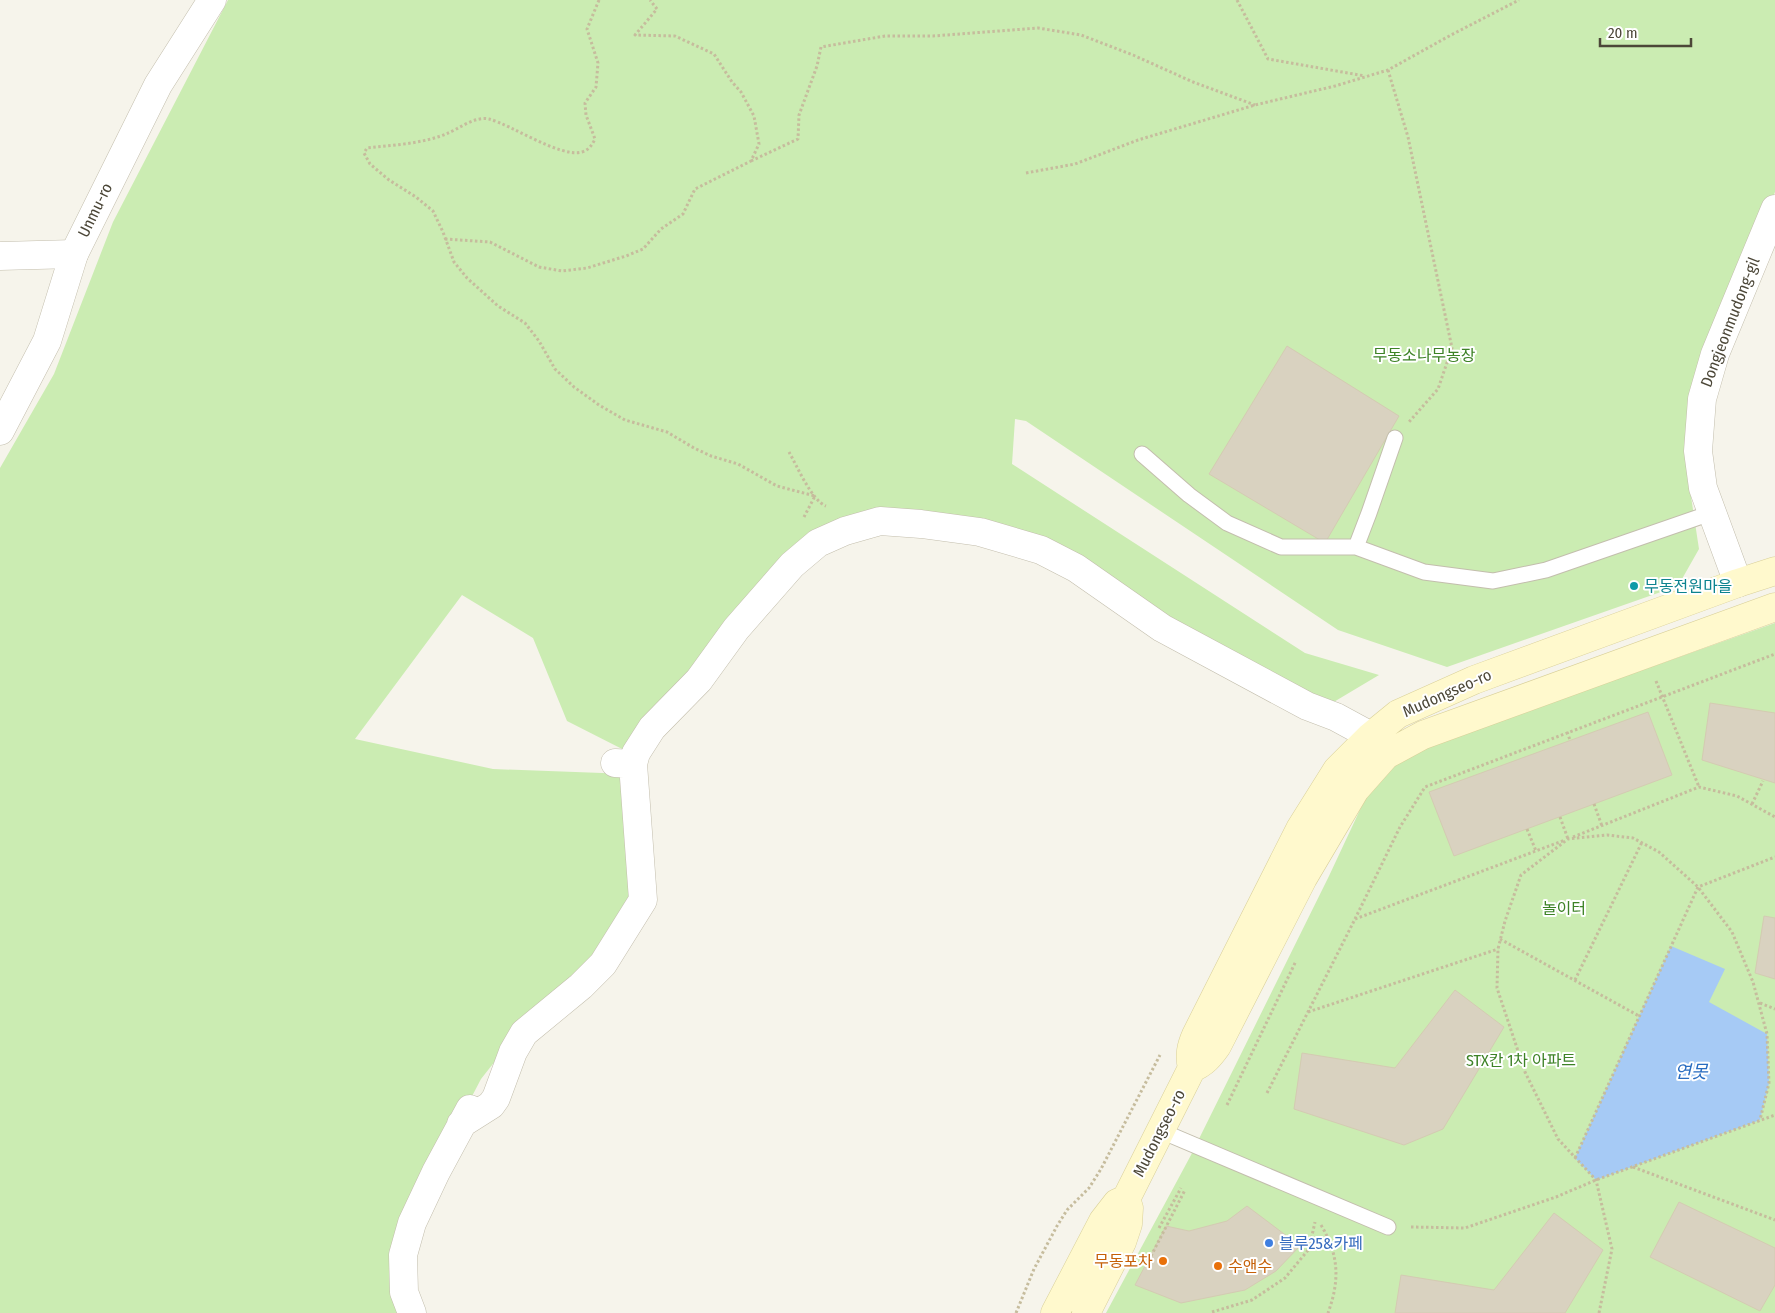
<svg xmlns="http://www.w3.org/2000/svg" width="1775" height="1313" font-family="'Fira Sans Condensed','Noto Sans KR',sans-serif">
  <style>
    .green { fill: #cbecb2 }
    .water { fill: #a6caf5 }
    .building { fill: #d9d2c0; stroke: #d4cbb2 }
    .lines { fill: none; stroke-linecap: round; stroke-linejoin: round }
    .service-casing { stroke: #c3bead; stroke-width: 17 }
    .minor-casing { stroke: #c3bead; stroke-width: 29 }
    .tertiary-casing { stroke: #c3bead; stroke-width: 29 }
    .secondary-casing { stroke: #d9d099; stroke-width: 29 }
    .path { stroke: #c6bc9d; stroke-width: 3; stroke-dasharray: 2.5 2.5; stroke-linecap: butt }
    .service { stroke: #fff; stroke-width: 15 }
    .minor { stroke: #fff; stroke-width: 28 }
    .tertiary { stroke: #fff; stroke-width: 28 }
    .secondary { stroke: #fff9cd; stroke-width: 28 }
    .culture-dot { fill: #0f9aa8; stroke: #fff; stroke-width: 2 }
    .shop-dot { fill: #3f7fe0; stroke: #fff; stroke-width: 2 }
    .food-dot { fill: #e8710a; stroke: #fff; stroke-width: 2 }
    .labels { text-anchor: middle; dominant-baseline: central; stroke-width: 4; stroke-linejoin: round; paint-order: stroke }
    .street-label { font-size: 16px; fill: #4c4738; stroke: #fff }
    .park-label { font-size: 16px; fill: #3d8226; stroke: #fff }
    .culture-label { font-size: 16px; fill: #0d838f; stroke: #fff; text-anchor: start }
    .shop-label { font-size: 16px; fill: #366cbe; stroke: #fff; text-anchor: start }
    .food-label { font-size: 16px; fill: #c56008; stroke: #fff; text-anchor: end }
    .water-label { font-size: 18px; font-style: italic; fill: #296cc0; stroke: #fff }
  </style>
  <rect width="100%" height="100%" fill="#f6f4eb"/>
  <path class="green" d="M 228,0 L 1775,0 L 1775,192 L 1713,353 L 1690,490 L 1699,549 L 1678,586 L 1447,667 L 1338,630 L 1026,421 L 1015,419 L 1012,464 L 1305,653 L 1379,675 L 1327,706 L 983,529 L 841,529 L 630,753 L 567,721 L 533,638 L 462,595 L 355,739 L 493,769 L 629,774 L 637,900 L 599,962 L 518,1032 L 481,1079 L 399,1236 L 406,1313 L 0,1313 L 0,468 L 54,374 L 113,222 Z
    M 1775,623 L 1775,1313 L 1106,1313 L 1191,1155 L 1329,876 L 1366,797 L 1397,764 L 1432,745 Z"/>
  <path class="water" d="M 1671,946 L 1725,969 L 1709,1002 L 1767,1034 L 1769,1083 L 1760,1120 L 1596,1180 L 1575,1158 Z"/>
  <path class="building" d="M 1287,346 L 1399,416 L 1325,543 L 1209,474 Z
    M 1710,703 L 1775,713 L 1775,783 L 1702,760 Z
    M 1648,712 L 1672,775 L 1454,856 L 1429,792 Z
    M 1764,916 L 1775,918 L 1775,979 L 1755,973 Z
    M 1455,990 L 1504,1027 L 1443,1129 L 1404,1145 L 1294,1109 L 1302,1053 L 1395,1068 Z
    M 1679,1202 L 1775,1248 L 1775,1285 L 1760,1311 L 1650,1257 Z
    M 1247,1206 L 1300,1246 L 1276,1271 L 1245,1290 L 1181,1303 L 1135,1285 L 1166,1226 L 1189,1231 L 1227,1221 Z
    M 1554,1213 L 1603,1250 L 1565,1313 L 1395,1313 L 1401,1275 L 1494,1290 Z"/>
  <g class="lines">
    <g class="service-casing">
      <path id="service" d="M 1142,454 L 1189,495 L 1227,523 L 1281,547 L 1356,547 L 1424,572 L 1493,581 L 1546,570 L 1711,513
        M 1356,547 L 1369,513 L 1395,438
        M 1161,1131 L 1388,1227"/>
    </g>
    <g class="minor-casing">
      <path id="minor" d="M 0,256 L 74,254
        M 633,764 L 636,753 L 652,728 L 699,680 L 736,629 L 792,565 L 818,543 L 845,531 L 880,521 L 921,524 L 980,532 L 1041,550 L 1076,568 L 1162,628 L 1307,706 L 1336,717 L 1371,736
        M 461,1124 L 491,1105 L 496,1098 L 513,1052 L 524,1033 L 581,986 L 603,964 L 643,900 L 633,764 L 615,763
        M 412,1313 L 404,1292 L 403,1255 L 412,1223 L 436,1172 L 470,1109"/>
    </g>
    <g class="tertiary-casing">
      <path id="tertiary" d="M 0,431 L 47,341 L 74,254 L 158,85 L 212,0
        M 1738,583 L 1703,488 L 1698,451 L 1702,399 L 1715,354 L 1775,209"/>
    </g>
    <g class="secondary-casing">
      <path id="secondary" d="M 1192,1068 C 1203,1064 1210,1056 1217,1046 L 1303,878 L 1355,790 L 1386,755 L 1423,735 L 1775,607
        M 1055,1313 L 1103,1221 L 1117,1203 L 1126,1199 L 1192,1068 C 1189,1055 1191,1046 1196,1035 L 1300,829 L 1337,770 L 1371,736 L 1398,714 L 1474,680 L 1738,583 L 1775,571
        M 1086,1313 L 1122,1242 L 1128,1224 L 1129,1208 L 1126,1199"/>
    </g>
    <path class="path" d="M 599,0 L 587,29 L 598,63 L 596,87 L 585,103 L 586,115 L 595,139 C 592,145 589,150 582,152 C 560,158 512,125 489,119 C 474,116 459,129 446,134 C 421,144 393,145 367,148 L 364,153 L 370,164 L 389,180 L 416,197 L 433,211 L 443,232 L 454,262 L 467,278 L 498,306 L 525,323 L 539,341 L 555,369 L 574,387 L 599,405 L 625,420 L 667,432 L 694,448 L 711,456 L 738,464 L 777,486 L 815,496 L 804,517
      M 1237,0 L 1268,59 L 1365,76
      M 1388,70 L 1408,137 L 1452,348 L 1438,389 L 1409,422
      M 751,161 L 798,139 L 799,115 L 817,66 L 821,47 L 885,36 L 933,36 L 1038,28 L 1081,35 L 1133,55 L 1193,82 L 1255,105
      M 1026,173 L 1075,164 L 1138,140 L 1255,105 L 1335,86 L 1388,70 L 1451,35 L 1519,0
      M 445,239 L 490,242 L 539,267 L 562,271 L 587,268 L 626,256 L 643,249 L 661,229 L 683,214 L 695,189 L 751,161 L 759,144 L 754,116 L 741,92 L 732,82 L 714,54 L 675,36 L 635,35 L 657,9 L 650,0
      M 789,452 C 797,466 812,501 826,506
      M 1656,681 L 1699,787
      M 1567,732 L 1570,740
      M 1594,804 L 1602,826
      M 1752,804 L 1763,781
      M 1560,817 L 1568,839
      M 1527,829 L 1536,851
      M 1573,837 L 1699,787 L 1737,796 L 1775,817
      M 1355,919 L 1400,827 L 1425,787 L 1775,654
      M 1500,939 L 1639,1016
      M 1575,980 L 1642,842
      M 1760,1003 L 1775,1009
      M 1308,1012 L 1498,949
      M 1267,1093 L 1355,919 L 1565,840
      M 1227,1105 L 1296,961
      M 1575,1158 L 1698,887 L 1775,857
      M 1633,1167 L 1775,1220
      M 1321,1225 C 1339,1255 1340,1280 1328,1313
      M 1411,1227 L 1465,1228 L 1556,1197 L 1596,1180 L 1775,1115
      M 1159,1228 L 1181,1188
      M 1151,1256 L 1185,1190
      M 1212,1312 L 1252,1300 L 1285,1278 L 1309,1249 L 1315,1222
      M 1016,1313 L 1034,1269 L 1057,1226 L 1067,1210 L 1089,1188 L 1101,1169 L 1160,1055
      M 1599,1313 L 1612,1249 L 1596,1180 L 1558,1139 L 1525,1072 L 1497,988 L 1498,949 L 1505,921 L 1521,875 L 1568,839 L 1607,835 L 1633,838 L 1659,852 L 1698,887 L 1732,932 L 1753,982 L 1767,1034 L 1769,1083 L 1760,1120"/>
    <use href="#service" class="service"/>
    <use href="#minor" class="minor"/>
    <use href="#tertiary" class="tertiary"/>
    <use href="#secondary" class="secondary"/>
  </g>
  <circle class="culture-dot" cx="1634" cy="586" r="5"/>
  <circle class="shop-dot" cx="1269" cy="1243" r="5"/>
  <g class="food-dot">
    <circle cx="1163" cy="1261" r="5"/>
    <circle cx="1218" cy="1266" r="5"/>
  </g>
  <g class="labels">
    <g class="street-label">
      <text transform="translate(95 210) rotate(-64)">Unmu-ro</text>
      <text transform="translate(1730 322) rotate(-69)">Dongjeonmudong-gil</text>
      <text transform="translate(1447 693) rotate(-24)">Mudongseo-ro</text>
      <text transform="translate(1159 1133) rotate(-63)">Mudongseo-ro</text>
    </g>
    <g class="park-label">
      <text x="1424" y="355">무동소나무농장</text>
      <text x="1564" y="908">놀이터</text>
      <text x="1521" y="1060">STX칸 1차 아파트</text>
    </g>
    <g class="culture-label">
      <text x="1644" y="586">무동전원마을</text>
    </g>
    <g class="shop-label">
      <text x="1279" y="1243">블루25&amp;카페</text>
    </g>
    <g class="food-label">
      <text x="1153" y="1261">무동포차</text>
      <text x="1228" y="1266" text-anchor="start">수앤수</text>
    </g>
    <g class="water-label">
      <text x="1691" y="1072">연못</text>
    </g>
  </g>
  <path d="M1600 38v8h91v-8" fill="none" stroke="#4c4738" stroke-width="2.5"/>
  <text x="1608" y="38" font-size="15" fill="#4c4738" stroke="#ffffff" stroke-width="4" paint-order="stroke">20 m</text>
</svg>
